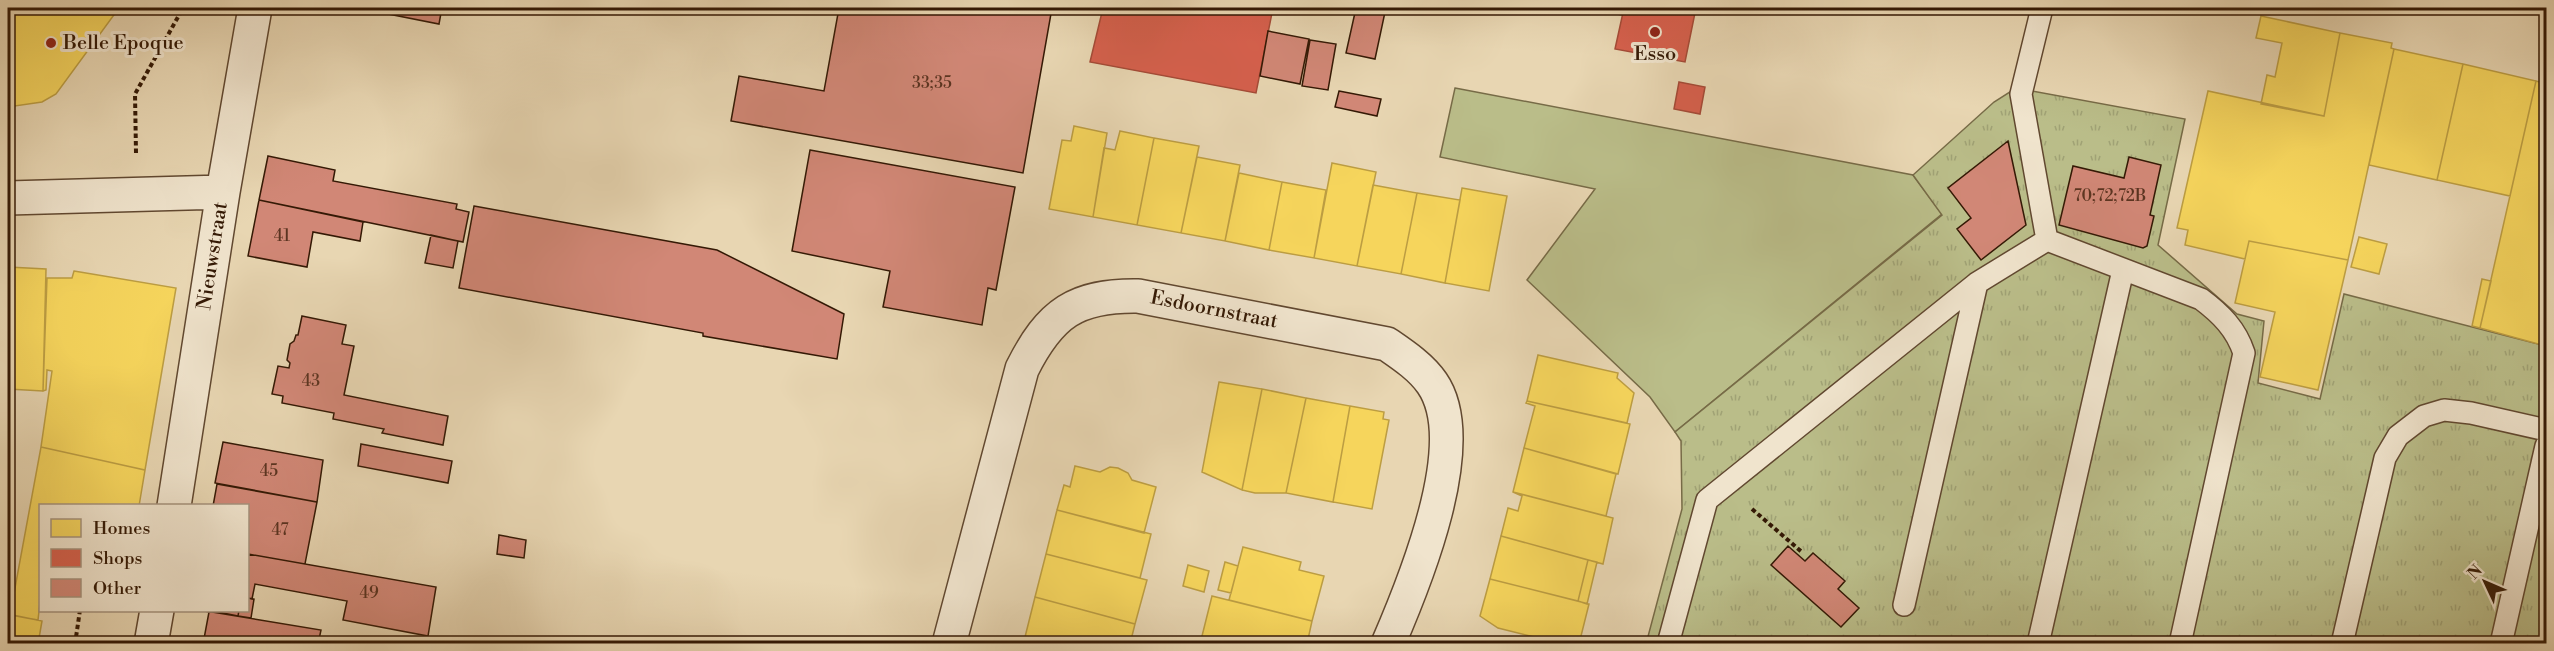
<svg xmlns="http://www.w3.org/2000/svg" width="2554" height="651" font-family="'Libre Bodoni',serif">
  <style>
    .grass { fill: #babd89; stroke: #776b47; stroke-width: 1.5 }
    .park { fill: url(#park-tufts); stroke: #776b47; stroke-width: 1.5 }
    .homes { fill: #f6d55c; stroke: #bc9d42; stroke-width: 1.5 }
    .shops { fill: #d6604d; stroke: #a54b37; stroke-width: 1.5 }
    .building { fill: #d18776; stroke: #341905; stroke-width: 1.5 }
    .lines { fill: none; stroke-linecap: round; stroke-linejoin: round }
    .service-casing { stroke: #614830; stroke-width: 24 }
    .minor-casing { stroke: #614830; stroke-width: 36 }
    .path { stroke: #341905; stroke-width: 4; stroke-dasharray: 4.5 3; stroke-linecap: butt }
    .service { stroke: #f0e4cd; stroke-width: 21 }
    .minor { stroke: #f0e4cd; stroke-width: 33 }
    .poi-dot { fill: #8f2418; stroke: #f0e4cd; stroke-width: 2 }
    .labels { text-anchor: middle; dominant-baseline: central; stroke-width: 6; stroke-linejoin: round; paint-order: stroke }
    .number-label { font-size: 16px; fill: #5b3421 }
    .poi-label { font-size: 20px; fill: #341905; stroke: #f0e4cd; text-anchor: start }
    .street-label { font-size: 20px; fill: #341905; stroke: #f0e4cd }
  </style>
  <defs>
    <pattern id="park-tufts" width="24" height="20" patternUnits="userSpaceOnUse" patternTransform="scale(1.5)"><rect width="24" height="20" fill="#babd89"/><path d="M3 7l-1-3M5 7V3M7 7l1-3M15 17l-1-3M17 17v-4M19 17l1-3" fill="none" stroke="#a0a275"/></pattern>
  </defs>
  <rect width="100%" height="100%" fill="#e8d6b2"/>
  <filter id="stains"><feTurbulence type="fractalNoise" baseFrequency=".00333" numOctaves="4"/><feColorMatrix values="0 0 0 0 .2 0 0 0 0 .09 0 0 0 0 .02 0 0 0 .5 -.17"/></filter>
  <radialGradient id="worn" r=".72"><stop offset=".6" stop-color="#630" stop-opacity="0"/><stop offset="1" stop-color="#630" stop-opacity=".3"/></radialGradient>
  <path class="grass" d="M 1455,88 L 1913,175 L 1942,214 L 1675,432 L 1650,397 L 1527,280 L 1595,189 L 1440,157 Z"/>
  <path class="park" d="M 2016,88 L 2185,119 L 2158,245 L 2237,314 L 2264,321 L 2258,383 L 2320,399 L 2344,294 L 2546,346 L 2546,643 L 1646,644 L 1682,509 L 1681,441 L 1675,432 L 1942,215 L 1913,175 L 1994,102 Z"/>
  <path class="homes" d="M 8,8 L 119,8 L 56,94 L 42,102 L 8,107 Z
    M 2261,16 L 2340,33 L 2324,116 L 2261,104 L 2267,75 L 2275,77 L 2282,43 L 2256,38 Z
    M 2340,33 L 2392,43 L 2391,48 L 2394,49 L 2348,260 L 2249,241 L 2245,259 L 2185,245 L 2188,230 L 2177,228 L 2208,91 L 2324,116 Z
    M 2394,49 L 2463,64 L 2437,180 L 2369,165 Z
    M 2463,64 L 2536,81 L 2510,196 L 2437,180 Z
    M 2536,81 L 2546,84 L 2546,346 L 2480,328 Z
    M 1074,126 L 1107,133 L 1093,217 L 1049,209 L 1062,140 L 1071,141 Z
    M 1120,131 L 1154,138 L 1137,225 L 1093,217 L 1104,148 L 1115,150 Z
    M 1154,138 L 1199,146 L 1181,233 L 1137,225 Z
    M 1197,157 L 1240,165 L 1225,241 L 1181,233 Z
    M 1332,163 L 1376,172 L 1357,266 L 1314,258 Z
    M 1239,173 L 1282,182 L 1269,250 L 1225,241 Z
    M 1282,182 L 1326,190 L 1314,258 L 1269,250 Z
    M 1373,185 L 1417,193 L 1401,274 L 1357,266 Z
    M 1462,188 L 1507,196 L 1489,291 L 1445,283 Z
    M 1417,193 L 1460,200 L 1445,283 L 1401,274 Z
    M 2359,237 L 2387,244 L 2379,274 L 2351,267 Z
    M 2249,241 L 2348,260 L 2318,390 L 2260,377 L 2275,312 L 2235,303 Z
    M 8,267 L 46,269 L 43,391 L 8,389 Z
    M 74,271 L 176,288 L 145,470 L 41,447 L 52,371 L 47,370 L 46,390 L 43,391 L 47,278 L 72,278 Z
    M 2482,279 L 2491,281 L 2480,328 L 2472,326 Z
    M 1538,355 L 1618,373 L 1617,378 L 1634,393 L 1627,423 L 1527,401 Z
    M 1219,382 L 1262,389 L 1242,490 L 1202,472 Z
    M 1262,389 L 1306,398 L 1286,493 L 1255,493 L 1242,490 Z
    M 1306,398 L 1350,406 L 1333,502 L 1286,493 Z
    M 1527,401 L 1630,424 L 1618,474 L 1524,448 L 1535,406 L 1526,403 Z
    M 1350,406 L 1384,412 L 1383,419 L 1389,420 L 1372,509 L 1333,502 Z
    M 41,447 L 145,470 L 139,506 L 40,506 L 40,602 L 38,620 L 10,615 Z
    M 1524,448 L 1616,474 L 1606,516 L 1513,492 Z
    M 1075,466 L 1100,472 L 1110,467 L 1118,468 L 1128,473 L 1132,480 L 1156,487 L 1144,533 L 1057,510 L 1064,485 L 1070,487 Z
    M 1513,492 L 1613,518 L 1603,564 L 1501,536 L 1508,508 L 1518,511 L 1522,496 Z
    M 1057,510 L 1151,534 L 1140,578 L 1046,554 Z
    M 1501,536 L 1588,560 L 1578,601 L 1490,579 Z
    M 1243,547 L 1301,562 L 1299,570 L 1324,576 L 1312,621 L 1229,600 Z
    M 1046,554 L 1147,580 L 1135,624 L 1035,597 Z
    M 1588,560 L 1597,562 L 1587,604 L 1578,601 Z
    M 1225,562 L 1238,566 L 1231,593 L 1218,590 Z
    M 1188,565 L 1209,571 L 1204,592 L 1183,586 Z
    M 1490,579 L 1589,604 L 1579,644 L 1562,644 L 1498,628 L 1480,616 Z
    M 1212,596 L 1312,621 L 1307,644 L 1215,644 L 1201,640 Z
    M 1035,597 L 1135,624 L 1130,644 L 1036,644 L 1024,641 Z
    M 8,614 L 42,621 L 38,644 L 8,644 Z"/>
  <path class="shops" d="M 1103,8 L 1273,8 L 1256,93 L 1090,62 Z
    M 1580,8 L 1624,8 L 1622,15 Z
    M 1624,8 L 1696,8 L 1685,62 L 1615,49 Z
    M 1679,82 L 1705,87 L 1700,114 L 1674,109 Z"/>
  <path class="building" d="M 358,8 L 416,8 L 441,13 L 439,24 Z
    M 839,8 L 1052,8 L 1023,173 L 731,121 L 739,76 L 824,91 Z
    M 1315,8 L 1334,8 L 1334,12 Z
    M 1356,8 L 1399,8 L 1397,14 L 1385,12 L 1375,59 L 1346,53 Z
    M 1268,31 L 1309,39 L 1300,84 L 1260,76 Z
    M 1310,40 L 1336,44 L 1328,90 L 1302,86 Z
    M 1339,91 L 1381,99 L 1377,116 L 1335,107 Z
    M 2008,141 L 2026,225 L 1981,260 L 1957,229 L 1971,218 L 1948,188 Z
    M 810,150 L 1015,187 L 996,290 L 988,288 L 982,325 L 883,307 L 890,271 L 792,251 Z
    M 268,156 L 335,170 L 333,181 L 457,204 L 456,209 L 469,212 L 463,242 L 259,200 Z
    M 2129,157 L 2161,165 L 2150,215 L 2154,216 L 2147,246 L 2143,248 L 2059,225 L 2073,166 L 2124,178 Z
    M 259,200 L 363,222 L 360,241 L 313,232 L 307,267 L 248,256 Z
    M 474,206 L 717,250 L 844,314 L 837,359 L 703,336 L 703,333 L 459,288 Z
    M 431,235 L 458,241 L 453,268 L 425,263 Z
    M 302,316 L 346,325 L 342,344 L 354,346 L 344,395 L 448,416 L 443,445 L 382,433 L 384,429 L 333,419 L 334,413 L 282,403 L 283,396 L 272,394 L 278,366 L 289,368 L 290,363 L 287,360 L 290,344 L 294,341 L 296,335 L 298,335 Z
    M 223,442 L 323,460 L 317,502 L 215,483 Z
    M 361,444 L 452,461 L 448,483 L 358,466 Z
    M 217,484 L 317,502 L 305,564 L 248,554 L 248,506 L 213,506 Z
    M 499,535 L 526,540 L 524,558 L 497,554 Z
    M 1788,546 L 1805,561 L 1813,553 L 1845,581 L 1838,589 L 1859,608 L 1841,627 L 1771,565 Z
    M 248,554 L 436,587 L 428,636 L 343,620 L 347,601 L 255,584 L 252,599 L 248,598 Z
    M 248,598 L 254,599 L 251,618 L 238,616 L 239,610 L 248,610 Z
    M 200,610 L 321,630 L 318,644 L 203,644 L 209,612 Z
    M 208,610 L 239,610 L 238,616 Z
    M 507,637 L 541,644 L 505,644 Z"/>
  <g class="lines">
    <g class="service-casing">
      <path id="service" d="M 2042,8 L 2021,94 L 2047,240
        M 2047,240 L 2201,299 C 2221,314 2236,329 2244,353 L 2180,644
        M 1904,605 L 1977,283
        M 1668,644 L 1707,500 L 1977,283 L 2047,240
        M 2038,644 L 2123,270
        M 2342,644 L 2385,458 L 2398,436 L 2424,416 L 2444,410 L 2471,413 L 2546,430
        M 2501,644 L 2546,446"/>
    </g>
    <g class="minor-casing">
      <path id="minor" d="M 8,198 L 223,192
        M 174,506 L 223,192 L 255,8
        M 151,644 L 157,610
        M 949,644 L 1022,369 C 1050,313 1076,295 1138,296 L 1387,344 C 1403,355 1421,367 1432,383 C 1473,442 1414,584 1388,644"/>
    </g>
    <path class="path" d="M 136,153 L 135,94 L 183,8
      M 1752,509 L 1803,553
      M 75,644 L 80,610"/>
    <use href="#service" class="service"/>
    <use href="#minor" class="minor"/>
  </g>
  <g class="poi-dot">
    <circle cx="1655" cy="32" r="6"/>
    <circle cx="51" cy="43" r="6"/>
  </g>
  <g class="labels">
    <g class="number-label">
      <text x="932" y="83">33;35</text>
      <text x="2110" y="196">70;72;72B</text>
      <text x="282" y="236">41</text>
      <text x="311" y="381">43</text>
      <text x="269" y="471">45</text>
      <text x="280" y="530">47</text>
      <text x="369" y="593">49</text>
    </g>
    <g class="poi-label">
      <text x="63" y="43">Belle Epoque</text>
      <text x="1655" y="54" text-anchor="middle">Esso</text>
    </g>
    <g class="street-label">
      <text transform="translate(213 256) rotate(-81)">Nieuwstraat</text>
      <text transform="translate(1214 310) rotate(11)">Esdoornstraat</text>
    </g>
  </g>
  <rect width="2554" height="651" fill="none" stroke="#e8d6b2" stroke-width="30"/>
  <rect x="9" y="9" width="2536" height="633" fill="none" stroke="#341905" stroke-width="3"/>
  <rect x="15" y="15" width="2524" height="621" fill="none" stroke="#341905" stroke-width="1.5"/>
  <rect x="39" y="504" width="210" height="108" fill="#f0e4cd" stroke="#a5937d" stroke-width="1.5"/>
  <rect x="51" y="519" width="30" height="18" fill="#f6d55c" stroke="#a5937d" stroke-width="1.5"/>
  <text x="93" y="534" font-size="18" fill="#341905">Homes</text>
  <rect x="51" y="549" width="30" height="18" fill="#d6604d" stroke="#a5937d" stroke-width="1.5"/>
  <text x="93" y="564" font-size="18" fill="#341905">Shops</text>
  <rect x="51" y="579" width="30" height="18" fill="#d18776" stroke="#a5937d" stroke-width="1.5"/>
  <text x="93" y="594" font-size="18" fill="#341905">Other</text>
  <g transform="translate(2485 582) rotate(314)" stroke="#f0e4cd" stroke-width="4.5" paint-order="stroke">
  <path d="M0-4.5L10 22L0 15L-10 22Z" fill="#341905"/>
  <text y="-9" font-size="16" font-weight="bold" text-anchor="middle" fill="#341905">N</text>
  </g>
  <rect width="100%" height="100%" filter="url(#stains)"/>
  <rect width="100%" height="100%" fill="url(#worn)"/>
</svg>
